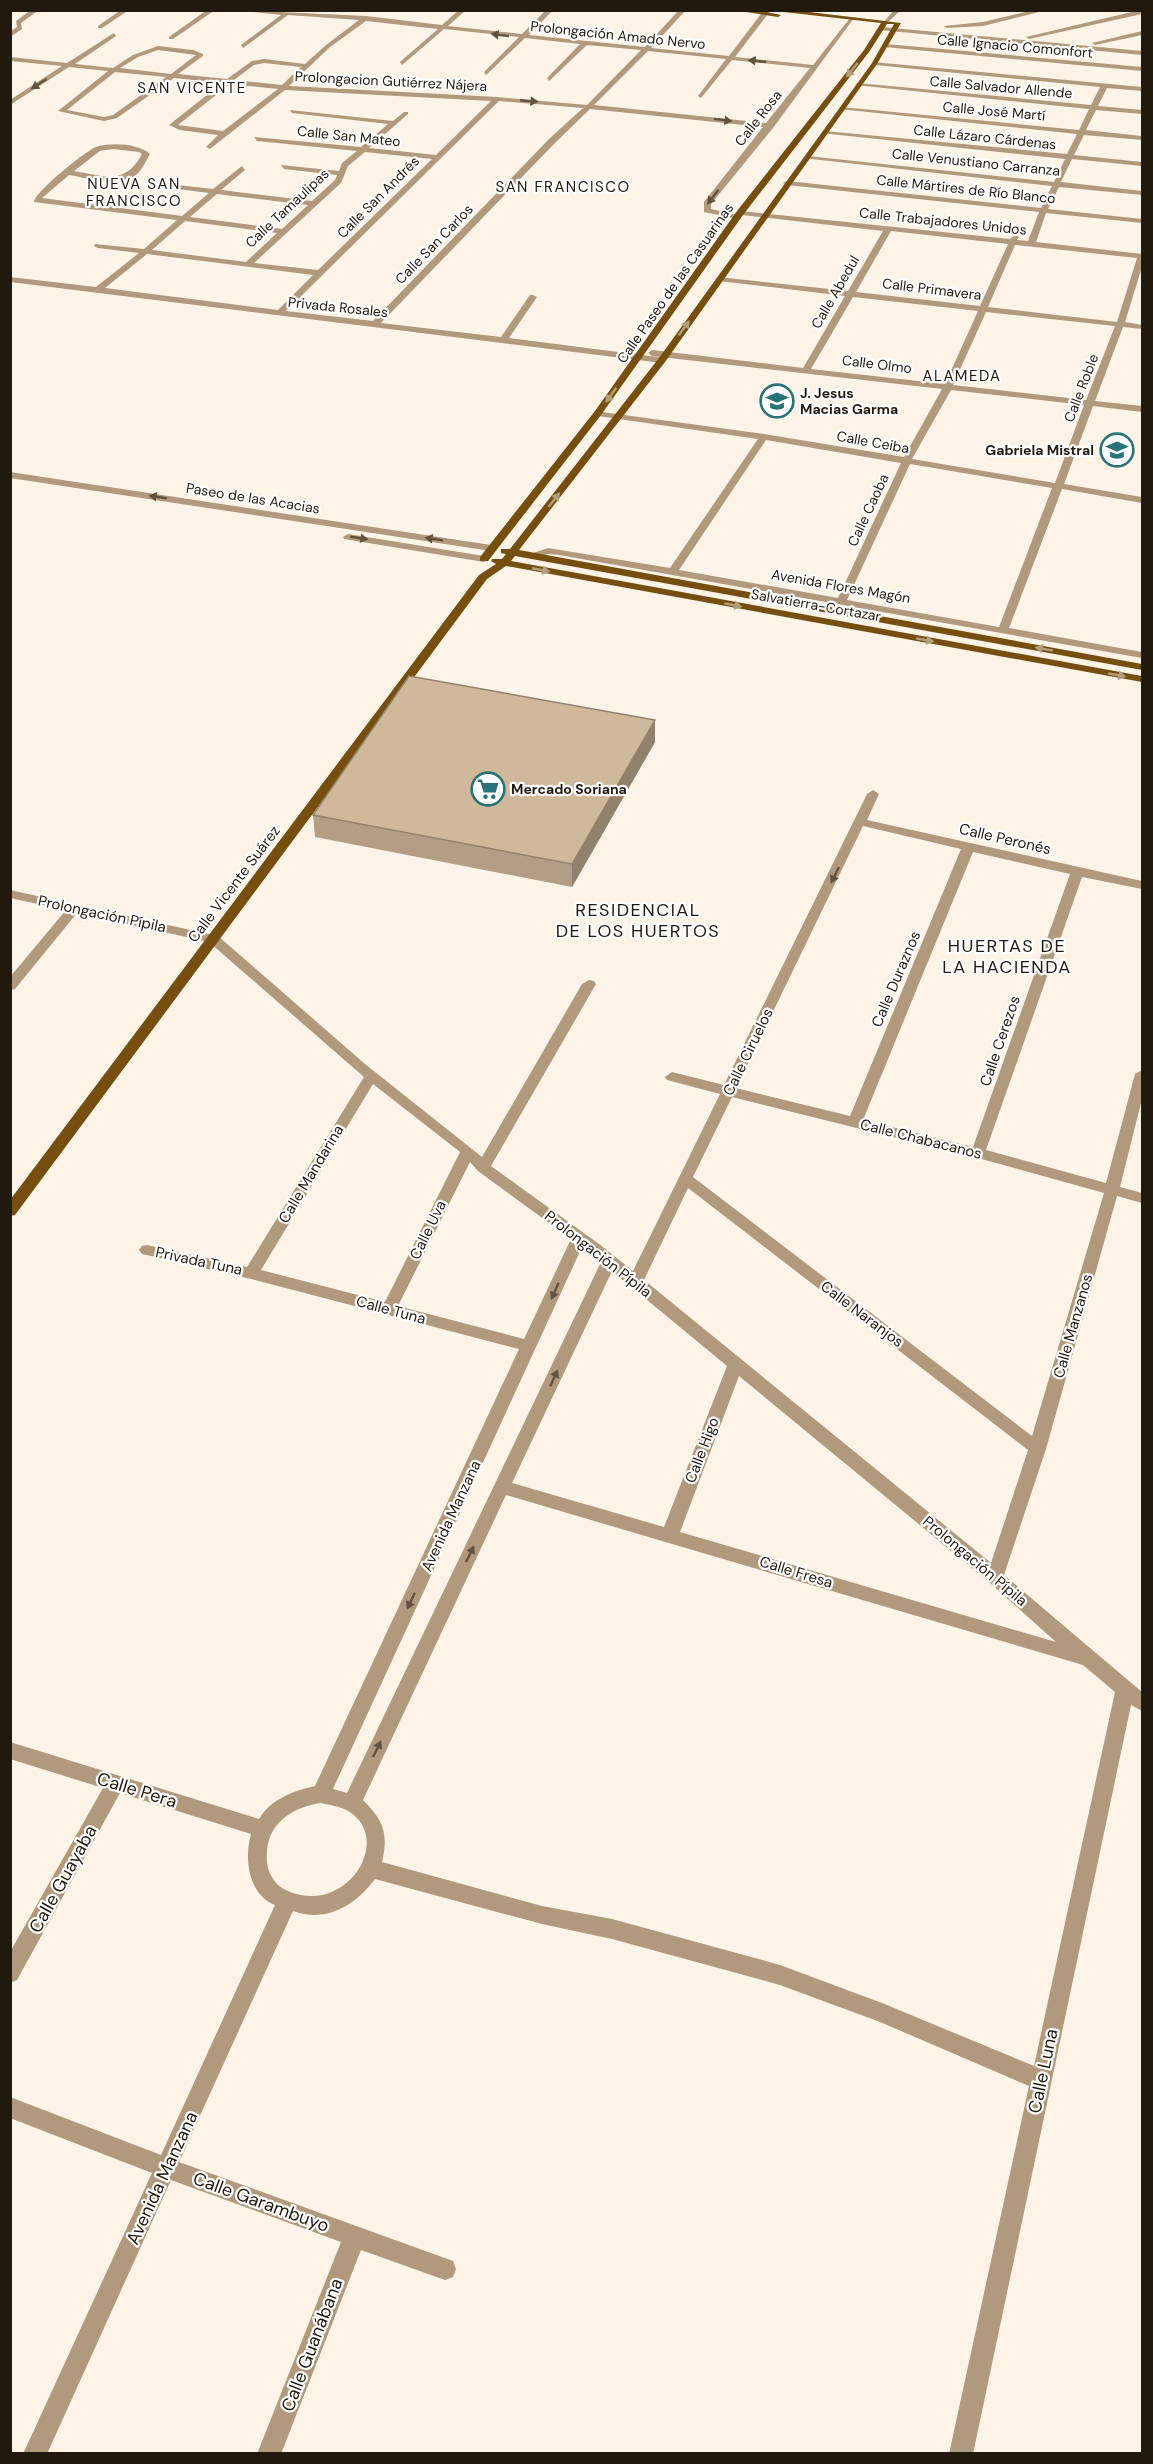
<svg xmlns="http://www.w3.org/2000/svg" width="1153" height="2464" font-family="'DM Sans',sans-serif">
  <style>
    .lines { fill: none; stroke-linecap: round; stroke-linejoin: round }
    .minor { fill: #b1997d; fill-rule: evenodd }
    .major { fill: #764e10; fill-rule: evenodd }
    .wall { fill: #b39e85 }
    .shaded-wall { fill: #92816c }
    .building { fill: #d0b89b; stroke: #92816c; stroke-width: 1.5 }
    .oneway { fill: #625340 }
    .oneway2 { fill: #b49e7c }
    .labels { text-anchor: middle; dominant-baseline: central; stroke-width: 4.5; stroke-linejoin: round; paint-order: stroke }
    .far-street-label { font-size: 14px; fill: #22190e; stroke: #fff }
    .far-poi-label { font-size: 14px; font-weight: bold; fill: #22190e; stroke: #fff; text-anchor: start }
    .far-quarter-label { font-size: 15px; letter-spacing: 1.5px; fill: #22190e; stroke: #fff }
    .street-label { font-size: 15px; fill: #22190e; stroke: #fff }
    .quarter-label { font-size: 18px; letter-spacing: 1.5px; fill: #22190e; stroke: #fff }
    .near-street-label { font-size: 18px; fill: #22190e; stroke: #fff }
  </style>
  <rect width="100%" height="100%" fill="#fdf3e7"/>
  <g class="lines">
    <path class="minor" d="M 31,10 L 39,10 L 21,23 L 22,29 L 10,37 L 10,32 L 17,27 L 16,21 Z
      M 121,10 L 129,10 L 102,28 L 98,28 L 98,26 Z
      M 207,10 L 215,10 L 173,39 L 169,39 L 169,37 Z
      M 236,10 L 366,16 L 442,25 L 459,10 L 466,10 L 448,26 L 522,34 L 546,10 L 553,10 L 529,35 L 645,47 L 679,10 L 686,10 L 651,48 L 729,56 L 764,10 L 771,10 L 735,57 L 813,65 L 850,18 L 854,18 L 773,128 L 711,204 L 711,209 L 737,215 L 737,211 L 740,211 L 1010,239 L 1015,235 L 1019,237 L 1017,240 L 1028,241 L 1039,212 L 787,185 L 783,183 L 787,181 L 1041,208 L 1052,186 L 803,158 L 807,156 L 1054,182 L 1065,159 L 821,133 L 825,131 L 1067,154 L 1077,134 L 839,109 L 842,107 L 1079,130 L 1089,109 L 855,85 L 858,83 L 1091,105 L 1100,87 L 875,65 L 873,62 L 1142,87 L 1142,91 L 1107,88 L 1098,106 L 1142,110 L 1142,114 L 1096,110 L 1086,130 L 1142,136 L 1142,140 L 1084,135 L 1074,155 L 1142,162 L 1142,166 L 1072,159 L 1061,182 L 1142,191 L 1142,195 L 1059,187 L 1048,209 L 1142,219 L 1142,223 L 1046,213 L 1036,242 L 1142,254 L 1142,267 L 1125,322 L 1142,325 L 1142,329 L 1123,327 L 1095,401 L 1142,406 L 1142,412 L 1093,406 L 1064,484 L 1142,497 L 1142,503 L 1062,489 L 1009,628 L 1142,652 L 1142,658 L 559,555 L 549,554 L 530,558 L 530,554 L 548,548 L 670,568 L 758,439 L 598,416 L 595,415 L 595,411 L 764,434 L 904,457 L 942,389 L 652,356 L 648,353 L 652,350 L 803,368 L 845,296 L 719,281 L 715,279 L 719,277 L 848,291 L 883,231 L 741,215 L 741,219 L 738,219 L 704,212 L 704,202 L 763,127 L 590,109 L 555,143 L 381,323 L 501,337 L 530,295 L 533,295 L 537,297 L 509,338 L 665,358 L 665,362 L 662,363 L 10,282 L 10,277 L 96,287 L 139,253 L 98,248 L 94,246 L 95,244 L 144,249 L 177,220 L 34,202 C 35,192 84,152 96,147 C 110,142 140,144 150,154 C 146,161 142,170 136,175 C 121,188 87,178 69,175 L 42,198 L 182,216 L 209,193 L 162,187 L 159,187 L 159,183 L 213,189 L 242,166 L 245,170 L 221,190 L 312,201 L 335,180 L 337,175 L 284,169 L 281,165 L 339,171 L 342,163 L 357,151 L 257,141 L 254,137 L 361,147 L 388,124 L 292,113 L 290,110 L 393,121 L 404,112 L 408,112 L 408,114 L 369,148 L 436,155 L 491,101 L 285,90 L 210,149 L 206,147 L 218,135 L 180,130 L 169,125 L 222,83 L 174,78 L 117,118 L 104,121 L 58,111 L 108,71 L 69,67 L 10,105 L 10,100 L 62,66 L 10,61 L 10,57 L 67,63 L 114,33 L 116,36 L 75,64 L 113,68 L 133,55 L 158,46 L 193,50 L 203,54 L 203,56 L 178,74 L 227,79 L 252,61 L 264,59 L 305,64 L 326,45 L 359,20 L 288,15 L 243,48 L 241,45 L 281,15 ZM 366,21 L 438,29 L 400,62 L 402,65 L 444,29 L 519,37 L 484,72 L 486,75 L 525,38 L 580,44 L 547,78 L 549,81 L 587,45 L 641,50 L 587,105 L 497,97 L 289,86 L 330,47 ZM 158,50 L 196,55 L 171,74 L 120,68 L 138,57 ZM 648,51 L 726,59 L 698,96 L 701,98 L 732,60 L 810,68 L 766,123 L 594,105 ZM 264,63 L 301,67 L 282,85 L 234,80 L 254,65 ZM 115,72 L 166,77 L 113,115 L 104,117 L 67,110 ZM 230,84 L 278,89 L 223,131 L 178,125 ZM 499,101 L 583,108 L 549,139 L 373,321 L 286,311 ZM 113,149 L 139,152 L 142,154 C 125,186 104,176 74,171 L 100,151 ZM 365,152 L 432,159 L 318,270 L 254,263 L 341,183 L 348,166 ZM 217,194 L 308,205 L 282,229 L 190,217 ZM 185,221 L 277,233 L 246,262 L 152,250 ZM 891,231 L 1008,244 L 980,306 L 856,292 ZM 1015,245 L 1137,258 L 1117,322 L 988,307 ZM 147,254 L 313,275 L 278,310 L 105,288 ZM 853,297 L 978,311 L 945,384 L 811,369 ZM 986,312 L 1115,326 L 1086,400 L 953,385 ZM 951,390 L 1084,405 L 1055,483 L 912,459 ZM 766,440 L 901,463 L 838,598 L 679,570 ZM 910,464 L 1052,488 L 999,627 L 847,600 Z
      M 894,10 L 901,10 L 887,23 L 883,23 Z
      M 1034,10 L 1047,10 L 983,26 L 947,28 L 944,26 L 983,22 Z
      M 1140,10 L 1142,10 L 1142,14 L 1029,39 L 1026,37 Z
      M 882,27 L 1142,51 L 1142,55 L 880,30 Z
      M 1142,31 L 1142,35 L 1095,45 L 1092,43 Z
      M 886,44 L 1142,67 L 1142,71 L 884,47 Z
      M 10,472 L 491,545 L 496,548 L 491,551 L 10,478 Z
      M 348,534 L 484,556 L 489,559 L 484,562 L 344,539 L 343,537 Z
      M 873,790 L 879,794 L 867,820 L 1142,881 L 1142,889 L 1082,877 L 986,1150 L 1106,1183 L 1135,1074 L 1142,1070 L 1142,1099 L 1120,1187 L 1142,1193 L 1142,1203 L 1117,1196 L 1046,1449 L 1004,1575 L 1142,1692 L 1142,1711 L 1131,1705 L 973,2454 L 949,2454 L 1029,2086 L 880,2022 L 780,1985 L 612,1939 L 542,1924 L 375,1879 C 355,1906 326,1923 293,1911 L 179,2162 L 453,2261 L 456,2269 L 453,2277 L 445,2280 L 361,2250 L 281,2454 L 257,2454 L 341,2242 L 171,2180 L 47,2454 L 23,2454 L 152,2173 L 10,2118 L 10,2097 L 161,2155 L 275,1905 C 248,1894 244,1859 251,1834 L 120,1793 L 17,1980 L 10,1983 L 10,1952 L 103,1788 L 10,1759 L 10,1742 L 259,1819 C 271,1799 293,1791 315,1786 L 519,1349 L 251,1279 L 142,1254 L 139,1250 L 142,1246 L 147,1245 L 247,1267 L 364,1077 L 209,942 L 77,913 L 15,989 L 10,990 L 10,977 L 66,910 L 10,898 L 10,890 L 218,936 L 365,1064 L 482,1157 L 582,984 L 589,980 L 594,981 L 596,984 L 491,1166 L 599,1244 L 633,1271 L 720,1094 L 667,1080 L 665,1077 L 672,1072 L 724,1085 L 867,794 ZM 863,826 L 961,849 L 850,1116 L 736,1088 ZM 973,852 L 1070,874 L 973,1147 L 863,1120 ZM 373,1084 L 460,1152 L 385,1302 L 261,1270 ZM 732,1097 L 978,1158 L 1104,1193 L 1032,1436 L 693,1177 ZM 470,1162 L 478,1171 L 571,1239 L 524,1339 L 398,1306 ZM 688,1188 L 1028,1450 L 991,1563 L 644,1280 ZM 582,1247 L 601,1262 L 347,1793 L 333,1789 ZM 612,1271 L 727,1366 L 664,1527 L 512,1483 ZM 739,1376 L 989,1582 L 1056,1642 L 680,1532 ZM 506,1495 L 1083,1665 L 1115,1692 L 1034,2066 L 882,2003 L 780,1965 L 612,1919 L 542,1906 L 382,1862 C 389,1833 383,1820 363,1800 ZM 321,1803 C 329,1805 340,1806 348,1811 C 393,1837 350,1912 293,1893 C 284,1890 277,1886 272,1877 C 267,1869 266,1859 267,1850 C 270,1821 294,1807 321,1803 Z"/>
    <path class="major" d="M 733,10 L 756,10 L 781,15 L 778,17 Z
      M 766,10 L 793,10 L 901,23 L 877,64 L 665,362 L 519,550 L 1142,664 L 1142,670 L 515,556 L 511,561 L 1142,676 L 1142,682 L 506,566 L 487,579 L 15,1215 L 10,1216 L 10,1200 L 479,575 L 496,564 L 491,561 L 492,559 L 502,559 L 506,554 L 501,553 L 501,549 L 510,549 L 659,358 L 872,63 L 894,24 L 887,24 L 869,52 L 743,215 L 601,415 L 488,561 L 480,561 L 480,557 L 595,411 L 737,211 L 864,50 L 881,23 Z"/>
  </g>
  <path class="wall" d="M 655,742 L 572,887 L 315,837 L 313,815 Z"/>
  <path class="shaded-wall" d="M 655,720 L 655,742 L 572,887 L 572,864 Z"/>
  <path class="building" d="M 409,676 L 655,720 L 572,864 L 313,815 Z"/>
  <defs><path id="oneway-solid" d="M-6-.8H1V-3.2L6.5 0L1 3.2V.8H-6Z" transform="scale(1.5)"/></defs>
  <g class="oneway">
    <use href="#oneway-solid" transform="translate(500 35) rotate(-173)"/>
    <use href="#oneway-solid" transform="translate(757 61) rotate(-174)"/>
    <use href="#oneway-solid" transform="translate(39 84) rotate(147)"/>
    <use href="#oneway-solid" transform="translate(529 101) rotate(5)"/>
    <use href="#oneway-solid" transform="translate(723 120) rotate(7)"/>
    <use href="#oneway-solid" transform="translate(713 197) rotate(127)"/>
    <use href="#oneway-solid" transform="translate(158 497) rotate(-171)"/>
    <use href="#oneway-solid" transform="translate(359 538) rotate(9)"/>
    <use href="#oneway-solid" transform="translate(434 539) rotate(-171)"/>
    <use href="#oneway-solid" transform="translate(835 875) rotate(116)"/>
    <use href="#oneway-solid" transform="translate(555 1291) rotate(114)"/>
    <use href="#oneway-solid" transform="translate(554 1378) rotate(-65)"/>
    <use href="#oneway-solid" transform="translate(470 1554) rotate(-64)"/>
    <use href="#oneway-solid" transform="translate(411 1601) rotate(115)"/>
    <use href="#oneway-solid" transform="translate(377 1749) rotate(-64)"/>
  </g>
  <g class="oneway2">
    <use href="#oneway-solid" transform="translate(852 70) rotate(128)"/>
    <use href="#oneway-solid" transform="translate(684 328) rotate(-55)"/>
    <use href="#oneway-solid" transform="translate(611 395) rotate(126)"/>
    <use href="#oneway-solid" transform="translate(554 500) rotate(-52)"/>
    <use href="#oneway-solid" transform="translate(541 570) rotate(11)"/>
    <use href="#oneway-solid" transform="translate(733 605) rotate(10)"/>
    <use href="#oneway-solid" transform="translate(925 640) rotate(10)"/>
    <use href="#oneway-solid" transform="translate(1044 649) rotate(-170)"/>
    <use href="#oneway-solid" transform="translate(1117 675) rotate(10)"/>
  </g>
  <defs>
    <g id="school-ring" transform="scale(1.725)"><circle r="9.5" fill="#fff" stroke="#287279" stroke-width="1.5"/><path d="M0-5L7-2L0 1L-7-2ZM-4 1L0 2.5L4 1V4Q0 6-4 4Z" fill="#287279"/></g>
    <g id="supermarket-ring" transform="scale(1.725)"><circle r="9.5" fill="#fff" stroke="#287279" stroke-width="1.5"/><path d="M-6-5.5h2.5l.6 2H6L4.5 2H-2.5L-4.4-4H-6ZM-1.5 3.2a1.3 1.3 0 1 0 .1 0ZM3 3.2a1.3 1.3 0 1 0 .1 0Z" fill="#287279"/></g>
  </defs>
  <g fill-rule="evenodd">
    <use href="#school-ring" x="777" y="401"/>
    <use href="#school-ring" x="1117" y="450"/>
    <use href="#supermarket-ring" x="488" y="789"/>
  </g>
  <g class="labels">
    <g class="far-street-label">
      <text transform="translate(618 35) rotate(6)">Prolongación Amado Nervo</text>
      <text transform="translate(1015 46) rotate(5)">Calle Ignacio Comonfort</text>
      <text transform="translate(391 81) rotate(3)">Prolongacion Gutiérrez Nájera</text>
      <text transform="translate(1001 87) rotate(5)">Calle Salvador Allende</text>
      <text transform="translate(994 111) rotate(5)">Calle José Martí</text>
      <text transform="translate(758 118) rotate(-52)">Calle Rosa</text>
      <text transform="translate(349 136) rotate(6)">Calle San Mateo</text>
      <text transform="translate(985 137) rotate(6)">Calle Lázaro Cárdenas</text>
      <text transform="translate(976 162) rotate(6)">Calle Venustiano Carranza</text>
      <text transform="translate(966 189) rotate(6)">Calle Mártires de Río Blanco</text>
      <text transform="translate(378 197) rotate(-45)">Calle San Andrés</text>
      <text transform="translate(287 208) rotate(-43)">Calle Tamaulipas</text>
      <text transform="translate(943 221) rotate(6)">Calle Trabajadores Unidos</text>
      <text transform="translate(434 244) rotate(-46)">Calle San Carlos</text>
      <text transform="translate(675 283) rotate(-55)">Calle Paseo de las Casuarinas</text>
      <text transform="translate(932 289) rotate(7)">Calle Primavera</text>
      <text transform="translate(835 292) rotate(-60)">Calle Abedul</text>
      <text transform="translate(338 307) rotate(6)">Privada Rosales</text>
      <text transform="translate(877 364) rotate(7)">Calle Olmo</text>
      <text transform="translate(1081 388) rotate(-69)">Calle Roble</text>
      <text transform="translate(873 442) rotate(10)">Calle Ceiba</text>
      <text transform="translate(253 498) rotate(9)">Paseo de las Acacias</text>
      <text transform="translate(868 510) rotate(-65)">Calle Caoba</text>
      <text transform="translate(841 586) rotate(10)">Avenida Flores Magón</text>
      <text transform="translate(816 605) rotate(10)">Salvatierra-Cortazar</text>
    </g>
    <g class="far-poi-label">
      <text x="800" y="393">J. Jesus<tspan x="800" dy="16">Macias Garma</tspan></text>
      <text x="1094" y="450" text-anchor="end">Gabriela Mistral</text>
      <text x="511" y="789">Mercado Soriana</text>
    </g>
    <g class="far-quarter-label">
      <text x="192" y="88">SAN VICENTE</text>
      <text x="134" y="184">NUEVA SAN<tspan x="134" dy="17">FRANCISCO</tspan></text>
      <text x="563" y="187">SAN FRANCISCO</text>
      <text x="962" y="376">ALAMEDA</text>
    </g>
    <g class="street-label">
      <text transform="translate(1005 839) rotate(13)">Calle Peronés</text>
      <text transform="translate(234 884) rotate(-53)">Calle Vicente Suárez</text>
      <text transform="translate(102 914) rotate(12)">Prolongación Pípila</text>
      <text transform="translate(896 979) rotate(-67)">Calle Duraznos</text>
      <text transform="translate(1000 1041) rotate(-71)">Calle Cerezos</text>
      <text transform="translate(748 1052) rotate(-64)">Calle Ciruelos</text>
      <text transform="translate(921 1139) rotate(14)">Calle Chabacanos</text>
      <text transform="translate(311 1174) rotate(-59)">Calle Mandarina</text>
      <text transform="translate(428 1230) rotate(-64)">Calle Uva</text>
      <text transform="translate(598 1254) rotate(38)">Prolongación Pípila</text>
      <text transform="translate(199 1261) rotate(12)">Privada Tuna</text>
      <text transform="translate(391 1310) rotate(15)">Calle Tuna</text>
      <text transform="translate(862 1314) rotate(37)">Calle Naranjos</text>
      <text transform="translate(1073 1326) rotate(-74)">Calle Manzanos</text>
      <text transform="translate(702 1450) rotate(-69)">Calle Higo</text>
      <text transform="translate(451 1516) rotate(-65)">Avenida Manzana</text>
      <text transform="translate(975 1561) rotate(40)">Prolongación Pípila</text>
      <text transform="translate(796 1572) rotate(17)">Calle Fresa</text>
    </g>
    <g class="quarter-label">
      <text x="638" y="910">RESIDENCIAL<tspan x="638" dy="21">DE LOS HUERTOS</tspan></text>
      <text x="1007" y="946">HUERTAS DE<tspan x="1007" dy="21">LA HACIENDA</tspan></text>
    </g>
    <g class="near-street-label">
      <text transform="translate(137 1790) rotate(17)">Calle Pera</text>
      <text transform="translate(63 1879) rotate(-61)">Calle Guayaba</text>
      <text transform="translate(1043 2071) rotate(-78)">Calle Luna</text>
      <text transform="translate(162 2178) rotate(-65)">Avenida Manzana</text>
      <text transform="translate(261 2202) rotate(20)">Calle Garambuyo</text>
      <text transform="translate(312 2345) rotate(-69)">Calle Guanábana</text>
    </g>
  </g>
  <rect width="1153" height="2464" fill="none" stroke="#22190e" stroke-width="24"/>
</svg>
